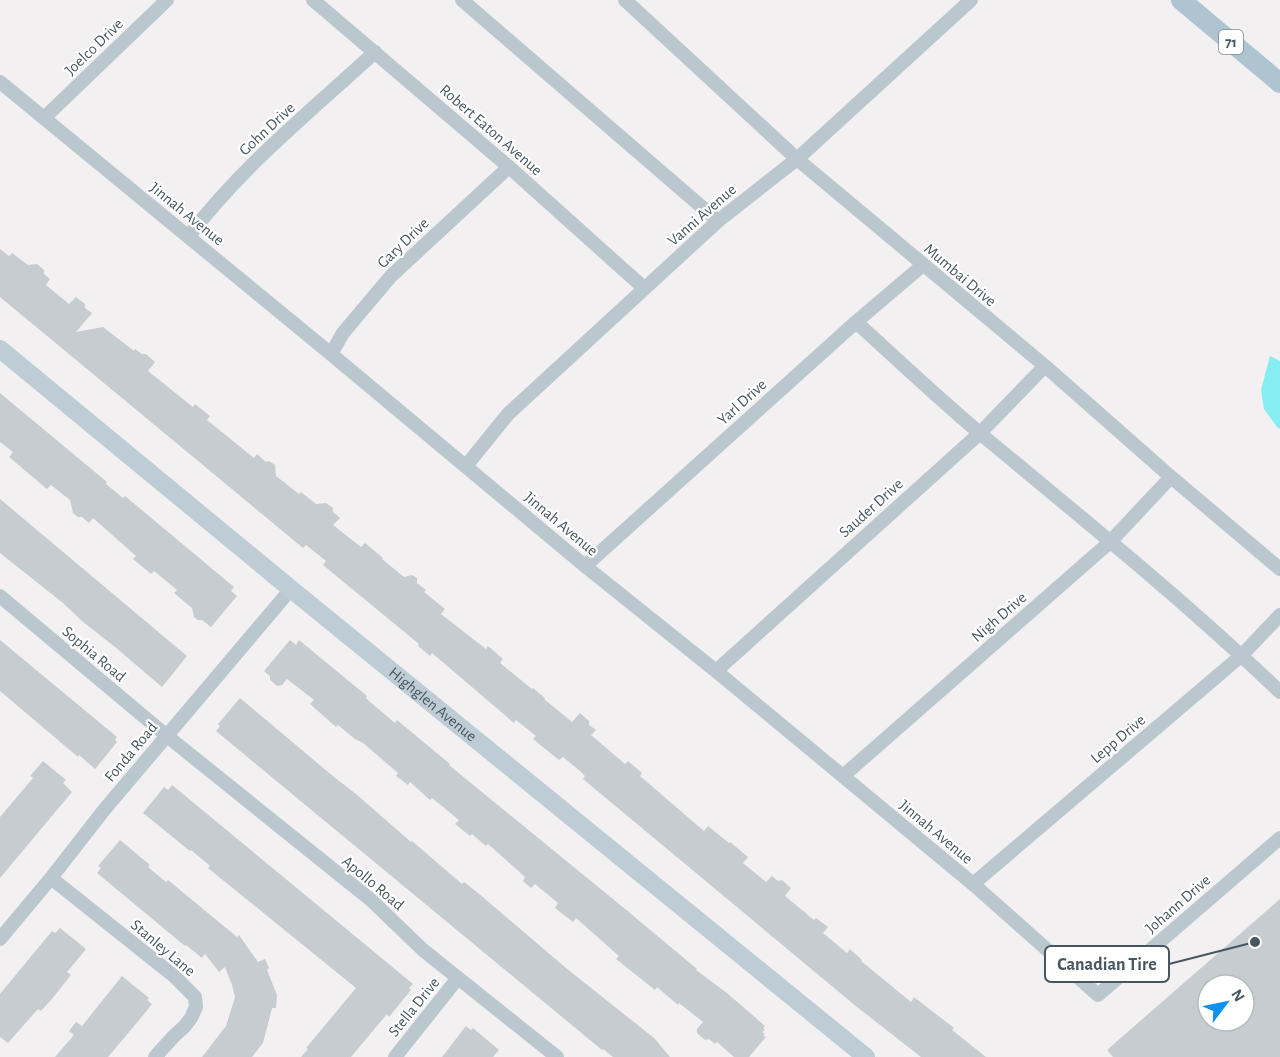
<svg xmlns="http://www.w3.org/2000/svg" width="1280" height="1057" font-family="'Alegreya Sans',sans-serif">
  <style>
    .water { fill: #86edf3 }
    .building { fill: #c7ccd0; fill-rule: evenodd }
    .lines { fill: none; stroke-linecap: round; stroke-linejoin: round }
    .street { stroke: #bac7ce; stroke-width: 14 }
    .secondary { stroke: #bdccd5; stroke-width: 18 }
    .primary { stroke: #aec5d1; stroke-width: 20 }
    .labels { text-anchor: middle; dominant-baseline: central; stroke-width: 4.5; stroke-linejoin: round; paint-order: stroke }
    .shield { fill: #fff; stroke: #7e898f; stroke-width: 1.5 }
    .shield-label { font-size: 15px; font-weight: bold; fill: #46575f }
    .street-label { font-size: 16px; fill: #46575f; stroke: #fff }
    .leader { fill: none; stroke: #46575f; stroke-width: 2 }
    .callout-dot { fill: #46575f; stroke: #fff; stroke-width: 2 }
    .callout { fill: #fff; stroke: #46575f; stroke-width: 2 }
    .callout-label { font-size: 18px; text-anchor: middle; font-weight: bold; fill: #46575f }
  </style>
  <rect width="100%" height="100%" fill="#f3f0f1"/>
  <path class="water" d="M 1270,356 L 1280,361 L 1280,429 L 1277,427 L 1264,409 L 1261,390 Z"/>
  <path class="building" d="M 0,249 L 9,256 L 12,253 L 28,265 L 37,264 L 44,270 L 44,274 L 50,279 L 46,285 L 69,304 L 76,297 L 85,304 L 85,308 L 92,313 L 76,332 L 103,327 L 134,351 L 135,349 L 142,354 L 146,354 L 155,362 L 148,371 L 193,407 L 195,404 L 210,416 L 207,420 L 254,458 L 257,454 L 266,462 L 269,461 L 275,465 L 276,476 L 299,494 L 301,492 L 316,504 L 326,503 L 333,508 L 333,512 L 340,518 L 333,525 L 361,547 L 365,543 L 383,558 L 382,559 L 404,577 L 412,575 L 417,578 L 417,583 L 426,590 L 424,592 L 445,609 L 441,614 L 486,649 L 488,646 L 503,659 L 500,663 L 532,689 L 533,688 L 545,698 L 544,699 L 572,722 L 580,713 L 589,721 L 589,725 L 596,730 L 591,735 L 625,764 L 628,761 L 642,773 L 640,776 L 704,831 L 708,826 L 729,843 L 730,842 L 748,857 L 743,863 L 766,882 L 772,876 L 778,881 L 782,880 L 791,888 L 785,896 L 814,920 L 816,918 L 828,927 L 823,933 L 847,953 L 850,949 L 862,960 L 861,961 L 911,1002 L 914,997 L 954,1028 L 952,1030 L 986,1057 L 921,1057 L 857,1007 L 583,779 L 585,776 L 580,771 L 563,757 L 559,760 L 533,739 L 536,736 L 516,720 L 514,723 L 432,653 L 430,656 L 418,646 L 419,644 L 323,565 L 326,561 L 306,545 L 303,548 L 0,297 Z
    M 0,393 L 107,482 L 106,484 L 123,498 L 125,496 L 234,587 L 231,591 L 237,596 L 211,627 L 202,620 L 198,620 L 194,617 L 192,608 L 174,593 L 177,590 L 154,571 L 151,574 L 133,559 L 136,556 L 93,518 L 89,523 L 82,517 L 78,517 L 73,513 L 70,500 L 51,485 L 47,489 L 9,457 L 13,452 L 0,442 Z
    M 0,499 L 187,656 L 162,687 L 115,647 L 83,622 L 63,603 L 0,553 Z
    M 0,640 L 117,737 L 115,740 L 117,742 L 95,769 L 79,755 L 78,757 L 0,691 Z
    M 290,640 L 296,645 L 299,640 L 367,696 L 366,698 L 370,702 L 395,723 L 397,720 L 450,764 L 449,765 L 630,913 L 697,969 L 696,970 L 727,993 L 765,1026 L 763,1028 L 765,1030 L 762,1032 L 765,1034 L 763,1036 L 766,1037 L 749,1057 L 734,1057 L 717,1042 L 715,1044 L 709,1039 L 705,1040 L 697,1033 L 697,1029 L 703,1022 L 679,1003 L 678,1005 L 657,987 L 655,990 L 616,959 L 619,956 L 576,918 L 573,922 L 555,908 L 558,903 L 535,884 L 531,888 L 523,881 L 525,877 L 488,844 L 486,846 L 472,834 L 470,836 L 455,824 L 459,820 L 432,798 L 430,800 L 410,782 L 408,785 L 396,776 L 398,773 L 363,743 L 357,740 L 356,740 L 338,725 L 336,727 L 310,704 L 314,700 L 287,679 L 282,685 L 277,686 L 270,680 L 270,676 L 264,671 Z
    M 240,698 L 334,777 L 356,794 L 411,842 L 412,841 L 462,884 L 464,882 L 478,893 L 566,968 L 654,1038 L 670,1057 L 613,1057 L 603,1049 L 602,1050 L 257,765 L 216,731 L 220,726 L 218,724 Z
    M 43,761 L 66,780 L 63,783 L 72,792 L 0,878 L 0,817 L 33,778 L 30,776 Z
    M 172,785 L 413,984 L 409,988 L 411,990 L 389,1017 L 387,1014 L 351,1057 L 301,1057 L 308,1049 L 306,1048 L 356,988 L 208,868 L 210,866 L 191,850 L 190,851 L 143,813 L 164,787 L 168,790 Z
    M 120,840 L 150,865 L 148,867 L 166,882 L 168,880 L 237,937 L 239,935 L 258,962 L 265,959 L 269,968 L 267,970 L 277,995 L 276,1008 L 272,1008 L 263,1043 L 252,1057 L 202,1057 L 226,1026 L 235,997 L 232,985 L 225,967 L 219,972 L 205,954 L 202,958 L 186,945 L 185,946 L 97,873 L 101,868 L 98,866 Z
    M 1280,899 L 1280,1057 L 1113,1057 L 1107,1050 ZM 1208,985 L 1244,985 L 1244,1021 L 1208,1021 Z
    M 60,928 L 86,949 L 67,972 L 71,975 L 52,999 L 41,1011 L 38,1009 L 8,1043 L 0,1037 L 0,994 L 52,931 L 55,933 Z
    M 122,976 L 149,998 L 147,1000 L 152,1004 L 140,1019 L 108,1057 L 55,1057 L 74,1035 L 69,1031 L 76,1022 L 82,1026 Z
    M 466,1026 L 471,1030 L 473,1028 L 499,1050 L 493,1057 L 442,1057 Z"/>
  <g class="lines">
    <path class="street" d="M 313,0 L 509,167 L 644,288
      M 462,0 L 718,221
      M 625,0 L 797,159 L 1045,366 L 1171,477 L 1280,569
      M 0,82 L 331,354 L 585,566 L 716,671 L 973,884 L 1098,995 L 1280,838
      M 44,118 L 167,0
      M 189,236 C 241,167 311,111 375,52
      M 856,322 C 898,360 939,399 982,435 C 1083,519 1185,601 1280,692
      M 331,354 L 343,333 L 391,276 L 509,167
      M 466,466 L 508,414 L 718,221 L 797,159 L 971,0
      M 585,566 L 856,322 L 923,265
      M 0,596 L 167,736 L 371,900 L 423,950 L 557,1057
      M 716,671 L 980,433 L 1045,366
      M 843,776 L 1110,542 L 1171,477
      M 51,878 L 174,976 L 195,997 L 196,1007 L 191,1018 L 184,1027 L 174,1036 L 155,1057
      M 973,884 L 1242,655 L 1280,615
      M 0,939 L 51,878 L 104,810 L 291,589
      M 395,1057 L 458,978"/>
    <path class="secondary" id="s1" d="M 0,349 L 291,589 L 866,1057"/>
    <path class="primary" d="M 1181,0 L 1280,83"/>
  </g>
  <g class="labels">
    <rect class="shield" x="1219" y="30" width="24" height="24" rx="4.5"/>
    <g class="shield-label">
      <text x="1231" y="42">71</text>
    </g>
    <g class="street-label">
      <text transform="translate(94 47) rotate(-44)">Joelco Drive</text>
      <text transform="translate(267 129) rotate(-43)">Gohn Drive</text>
      <text transform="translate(491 130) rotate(41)">Robert Eaton Avenue</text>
      <text transform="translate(187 214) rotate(39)">Jinnah Avenue</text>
      <text transform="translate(702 215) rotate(-41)">Vanni Avenue</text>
      <text transform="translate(403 243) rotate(-44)">Gary Drive</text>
      <text transform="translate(960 275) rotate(40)">Mumbai Drive</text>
      <text transform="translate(742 402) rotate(-42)">Yarl Drive</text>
      <text transform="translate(871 508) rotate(-42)">Sauder Drive</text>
      <text transform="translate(561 524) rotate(40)">Jinnah Avenue</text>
      <text transform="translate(999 617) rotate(-41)">Nigh Drive</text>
      <text transform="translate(94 654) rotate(40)">Sophia Road</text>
      <text stroke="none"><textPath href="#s1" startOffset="560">Highglen Avenue</textPath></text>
      <text transform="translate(1118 739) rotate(-40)">Lepp Drive</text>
      <text transform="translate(131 752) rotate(-50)">Fonda Road</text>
      <text transform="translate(936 832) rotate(40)">Jinnah Avenue</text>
      <text transform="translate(373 883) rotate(40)">Apollo Road</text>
      <text transform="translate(1178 904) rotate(-41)">Johann Drive</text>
      <text transform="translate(163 948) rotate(40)">Stanley Lane</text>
      <text transform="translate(414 1007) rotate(-51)">Stella Drive</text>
    </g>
  </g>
  <path class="leader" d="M1255 942L1169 964"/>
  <circle class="callout-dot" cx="1255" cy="942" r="6"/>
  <rect class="callout" x="1045" y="946" width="124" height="36" rx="6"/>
  <g class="callout-label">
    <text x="1107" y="970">Canadian Tire</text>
  </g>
  <g transform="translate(1226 1003) rotate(58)"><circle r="28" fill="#ffffff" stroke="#b5bcbf" stroke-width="1.5"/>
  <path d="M0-4.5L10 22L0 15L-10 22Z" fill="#0a92f2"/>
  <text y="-9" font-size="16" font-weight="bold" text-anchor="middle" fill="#46575f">N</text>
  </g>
</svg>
